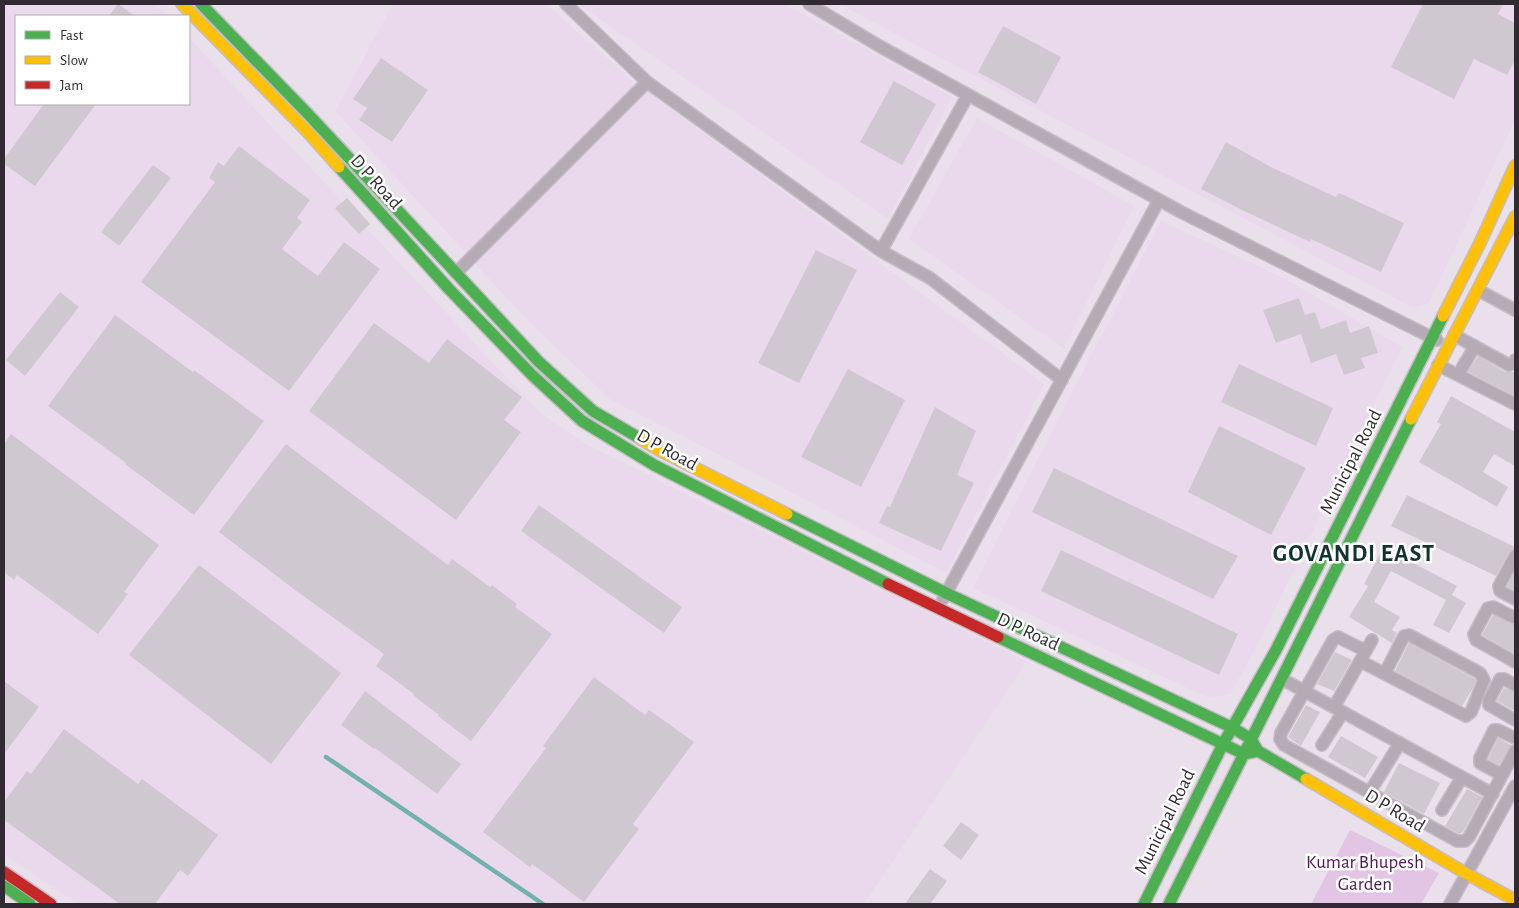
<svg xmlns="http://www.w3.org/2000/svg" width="1519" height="908" font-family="'Alegreya Sans',sans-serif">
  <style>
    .built { fill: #ead8ec }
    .green { fill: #e2c4e5 }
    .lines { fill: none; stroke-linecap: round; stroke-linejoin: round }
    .stream { stroke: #71b2ae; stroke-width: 4.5 }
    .building { fill: #d0c8d1 }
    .street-casing { stroke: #c4bcc6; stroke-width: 14 }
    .fast-casing { stroke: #c4bcc6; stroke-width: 14 }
    .slow-casing { stroke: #c4bcc6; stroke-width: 14 }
    .jam-casing { stroke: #c4bcc6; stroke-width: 14 }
    .street { stroke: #b4abb4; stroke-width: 11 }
    .fast { stroke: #4caf50; stroke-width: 11 }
    .slow { stroke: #ffc107; stroke-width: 11 }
    .jam { stroke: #c62828; stroke-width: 11 }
    .labels { text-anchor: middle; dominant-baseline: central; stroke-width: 5; stroke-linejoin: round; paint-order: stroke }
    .street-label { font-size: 19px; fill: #312a32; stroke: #fff }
    .park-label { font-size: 19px; fill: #521758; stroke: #fff }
    .district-label { font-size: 24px; font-weight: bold; letter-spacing: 1px; fill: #12342f; stroke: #fff }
  </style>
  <rect width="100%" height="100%" fill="#eae0ec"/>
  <path class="built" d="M 4,4 L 155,4 L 167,16 L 16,16 L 16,104 L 189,104 L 189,38 L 540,413 L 586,444 L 1027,662 L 864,904 L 78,904 L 4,854 Z
    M 393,4 L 546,4 L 633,81 L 1044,384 L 946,573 L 683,436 L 611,400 L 530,323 L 335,111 Z
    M 578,4 L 785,4 L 952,97 L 888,219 Z
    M 839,4 L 1515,4 L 1515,120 L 1429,303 L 1413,308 Z
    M 977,118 L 1134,206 L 1064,349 L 909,239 Z
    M 1161,221 L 1284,278 L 1402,347 L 1263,634 L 1230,695 L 1207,697 L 973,588 L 1011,511 Z"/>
  <path class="green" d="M 1350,830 L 1439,873 L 1421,904 L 1311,904 Z"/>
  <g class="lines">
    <path class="stream" d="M 326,757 L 543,904"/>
  </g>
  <path class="building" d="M 118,4 L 135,16 L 109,16 Z
    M 1423,4 L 1503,4 L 1498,14 L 1515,23 L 1515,60 L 1507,75 L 1474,59 L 1454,99 L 1391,67 Z
    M 1003,26 L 1061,57 L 1036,104 L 978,72 Z
    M 381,58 L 428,90 L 392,142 L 359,120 L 367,108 L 353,99 Z
    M 894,81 L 936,104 L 902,165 L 860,142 Z
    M 44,104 L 96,104 L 35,186 L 4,164 L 4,159 Z
    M 1226,142 L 1271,167 L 1336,197 L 1339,193 L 1404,223 L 1381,272 L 1311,239 L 1310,242 L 1242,210 L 1201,189 Z
    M 239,146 L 310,200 L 297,218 L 302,222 L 282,249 L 318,276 L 344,242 L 380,269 L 289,391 L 141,282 L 215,182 L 209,178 L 218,162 L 224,166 Z
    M 153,165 L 171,178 L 119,246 L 101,232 Z
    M 347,198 L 370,224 L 359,234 L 335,208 Z
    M 816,250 L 857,270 L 799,383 L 758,363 Z
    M 60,292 L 79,307 L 25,376 L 6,360 Z
    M 1299,298 L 1305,315 L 1315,312 L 1321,329 L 1346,320 L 1350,333 L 1369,326 L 1378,353 L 1361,358 L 1365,368 L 1344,375 L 1336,354 L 1311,363 L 1301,334 L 1276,343 L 1263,310 Z
    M 115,315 L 193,372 L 194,370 L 264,421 L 194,515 L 125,464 L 126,463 L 48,406 Z
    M 374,323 L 429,363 L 447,339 L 522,397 L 504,420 L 521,432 L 456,520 L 309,411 Z
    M 1478,356 L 1505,372 L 1515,372 L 1515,396 L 1468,372 Z
    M 1239,364 L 1333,408 L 1316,446 L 1221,402 Z
    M 848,369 L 905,400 L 861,487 L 801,457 Z
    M 1451,396 L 1515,432 L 1515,466 L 1494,454 L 1483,472 L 1508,487 L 1497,507 L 1419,462 L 1441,424 L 1437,422 Z
    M 935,407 L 976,431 L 957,475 L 974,483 L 941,551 L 879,523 L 887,506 L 890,507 Z
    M 1219,426 L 1306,468 L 1271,535 L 1188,492 Z
    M 11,434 L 159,545 L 124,592 L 128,594 L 98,634 L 17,575 L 14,580 L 4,572 L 4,444 Z
    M 286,444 L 352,494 L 448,565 L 452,559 L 490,587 L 492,585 L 517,604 L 515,607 L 552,634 L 471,741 L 438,716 L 439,715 L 413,695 L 414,694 L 376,666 L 384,654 L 295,590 L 219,532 Z
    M 1054,468 L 1238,556 L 1213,599 L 1032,512 Z
    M 1407,495 L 1515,547 L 1515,549 L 1509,552 L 1496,576 L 1391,526 Z
    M 539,505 L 682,607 L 664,633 L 521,531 Z
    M 1061,550 L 1238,634 L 1219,675 L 1041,591 Z
    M 1380,554 L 1394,562 L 1398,555 L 1457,586 L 1452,595 L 1466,603 L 1449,633 L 1433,625 L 1446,600 L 1391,571 L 1374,602 L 1400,617 L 1392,630 L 1397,633 L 1392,643 L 1349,617 L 1368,586 L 1364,584 Z
    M 199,565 L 341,673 L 271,764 L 129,655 Z
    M 1515,571 L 1515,591 L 1507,586 Z
    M 1493,615 L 1515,625 L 1515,654 L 1482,635 Z
    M 1409,643 L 1475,679 L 1476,681 L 1473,688 L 1462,706 L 1395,671 Z
    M 1335,652 L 1352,660 L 1334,691 L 1317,684 Z
    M 594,677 L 645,715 L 649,710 L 694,742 L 633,824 L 639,829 L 584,902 L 532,864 L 530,867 L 483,832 L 546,748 L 543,746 Z
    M 4,681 L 39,707 L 4,754 Z
    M 1504,688 L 1515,692 L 1515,711 L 1497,701 Z
    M 365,691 L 461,764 L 437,794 L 375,748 L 374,749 L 341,725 Z
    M 1306,705 L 1320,712 L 1301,746 L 1288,737 Z
    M 64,729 L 138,784 L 142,779 L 218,835 L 188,876 L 180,870 L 155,904 L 120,904 L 4,820 L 4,802 L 27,771 L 31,774 Z
    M 1341,736 L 1378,757 L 1365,778 L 1328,757 Z
    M 1498,738 L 1511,745 L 1499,765 L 1488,759 Z
    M 1399,763 L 1440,783 L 1424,814 L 1384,792 Z
    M 1467,789 L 1482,797 L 1463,832 L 1459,834 L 1445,826 Z
    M 961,822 L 979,835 L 961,860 L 943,846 Z
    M 930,869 L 947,881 L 930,904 L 905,904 Z"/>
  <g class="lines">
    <g class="street-casing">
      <path id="street" d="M 566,4 L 647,82 L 881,251 L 930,278 L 1062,380
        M 809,4 L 881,47 L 1181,212 L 1437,340
        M 881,251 L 968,95
        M 456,273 L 647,82
        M 1478,290 L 1515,310
        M 1454,335 L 1509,365 L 1514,363 L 1515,360
        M 1438,365 L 1515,404
        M 1458,375 L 1475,346
        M 1515,556 L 1499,586 L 1500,591 L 1515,599
        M 943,599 L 1159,200
        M 1515,618 L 1493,607 L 1488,608 L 1474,634 L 1476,640 L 1515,662
        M 1366,651 L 1338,637 L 1333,640 L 1281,733 L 1280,739 L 1284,745 L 1457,841 L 1465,841 L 1469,837 L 1515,751
        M 1360,661 L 1466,716 L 1471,712 L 1484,680 L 1480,673 L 1409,635 L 1404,636 L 1385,673
        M 1282,679 L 1493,794
        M 1515,685 L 1504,679 L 1500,679 L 1489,700 L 1489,705 L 1515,720
        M 1334,707 L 1372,640
        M 1322,745 L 1343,712
        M 1502,775 L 1480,763 L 1480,758 L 1494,730 L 1498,730 L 1515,738
        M 1369,793 L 1400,743
        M 1442,810 L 1462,777
        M 1450,904 L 1515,786"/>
    </g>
    <g class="fast-casing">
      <path id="fast" d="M 201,4 L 308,114 L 539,362 L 593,411 L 641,439
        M 339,167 L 449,289 L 532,375 L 582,421 L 654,465 L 888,584
        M 787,514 L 946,593 L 1233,728 L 1251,739 L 1258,751 L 1306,779
        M 998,637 L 1244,754 L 1258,751
        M 4,886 L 30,904
        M 1144,904 L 1223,744 L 1276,650 L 1443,316
        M 1169,904 L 1411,419"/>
    </g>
    <g class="slow-casing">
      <path id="slow" d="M 182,4 L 306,130 L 339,167
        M 1443,316 L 1480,243 L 1515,166
        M 1411,419 L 1515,217
        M 641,439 L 659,450 L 787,514
        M 1306,779 L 1467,874 L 1515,900"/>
    </g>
    <g class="jam-casing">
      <path id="jam" d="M 888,584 L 998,637
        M 4,872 L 51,904"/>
    </g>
    <use href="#street" class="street"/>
    <use href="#fast" class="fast"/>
    <use href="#slow" class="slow"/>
    <use href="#jam" class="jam"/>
  </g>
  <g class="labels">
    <g class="street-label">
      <text transform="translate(376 182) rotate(48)">D P Road</text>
      <text transform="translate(667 450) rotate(29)">D P Road</text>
      <text transform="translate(1351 462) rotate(-63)">Municipal Road</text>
      <text transform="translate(1028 632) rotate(25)">D P Road</text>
      <text transform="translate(1395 811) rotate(31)">D P Road</text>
      <text transform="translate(1165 822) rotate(-64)">Municipal Road</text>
    </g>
    <g class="park-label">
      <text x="1365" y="862">Kumar Bhupesh<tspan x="1365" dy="22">Garden</tspan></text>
    </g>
    <g class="district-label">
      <text x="1354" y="554">GOVANDI EAST</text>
    </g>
  </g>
  <rect width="1519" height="908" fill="none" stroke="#312a32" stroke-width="10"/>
  <rect x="15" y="15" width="175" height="90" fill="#ffffff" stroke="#adaaad"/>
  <rect x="25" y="31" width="25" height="8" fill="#4caf50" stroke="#adaaad"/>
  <text x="60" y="40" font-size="15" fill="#312a32">Fast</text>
  <rect x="25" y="56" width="25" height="8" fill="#ffc107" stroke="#adaaad"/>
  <text x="60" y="65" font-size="15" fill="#312a32">Slow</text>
  <rect x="25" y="81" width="25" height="8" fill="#c62828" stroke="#adaaad"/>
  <text x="60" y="90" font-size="15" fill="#312a32">Jam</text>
</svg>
